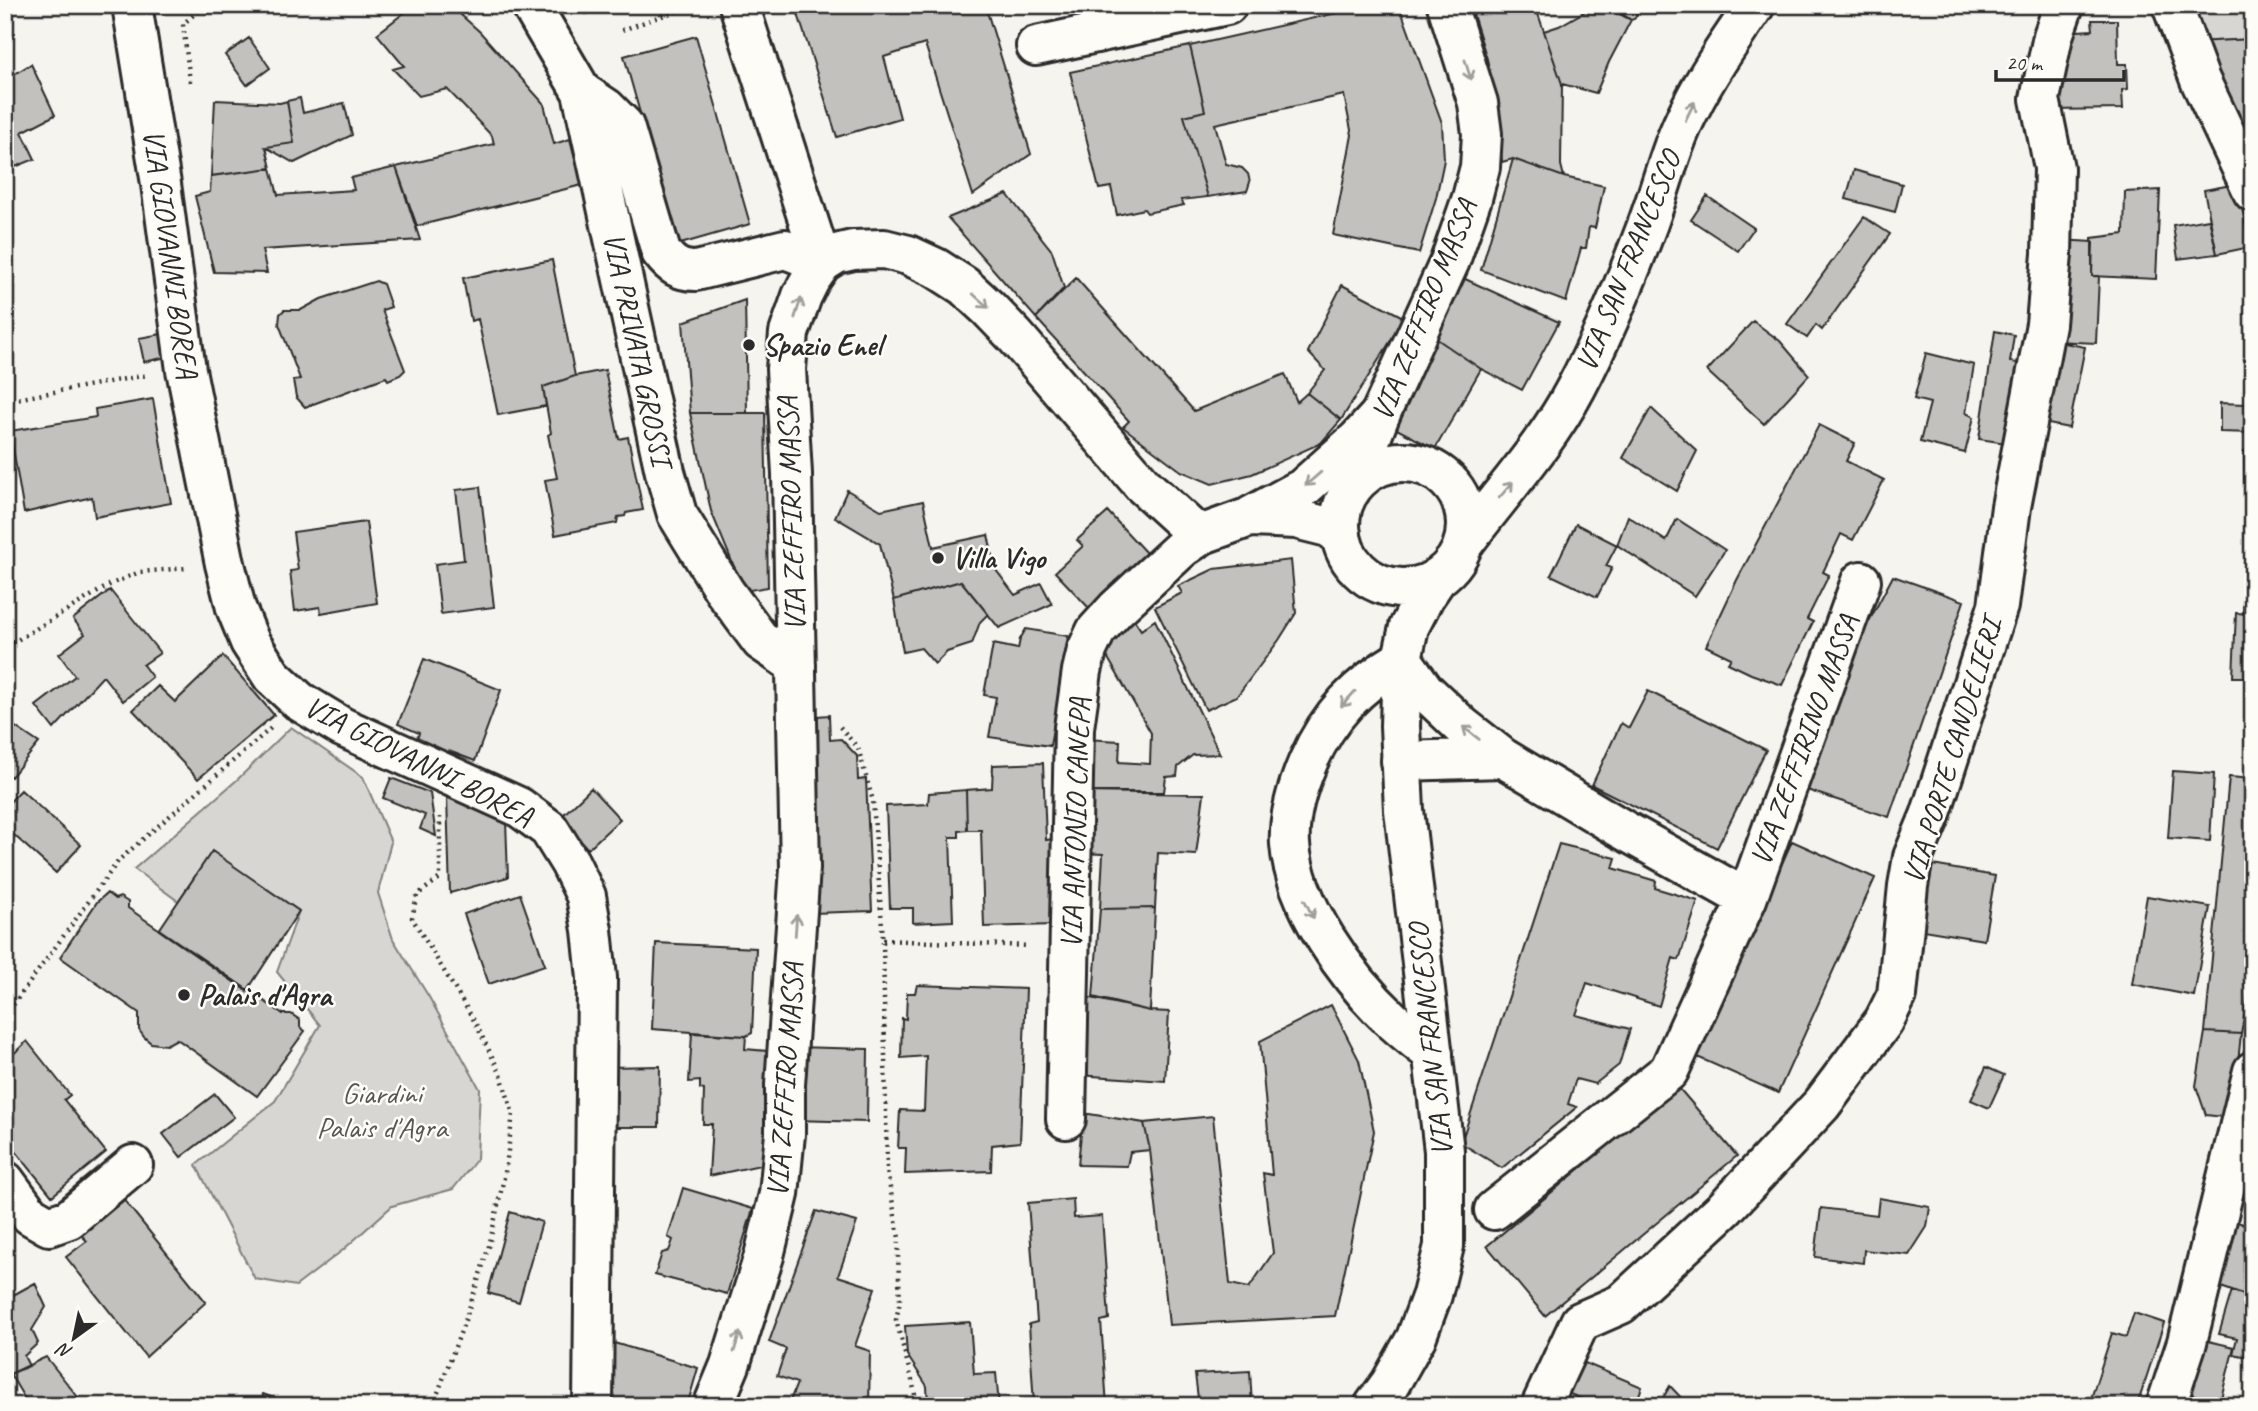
<svg xmlns="http://www.w3.org/2000/svg" width="2258" height="1411" font-family="Caveat,sans-serif">
  <style>
    .green { fill: #d7d6d2; stroke: #81807e; stroke-width: 2 }
    .building { fill: #c2c1be; stroke: #2b2b2b; stroke-width: 2 }
    .lines { fill: none; stroke-linecap: round; stroke-linejoin: round }
    .minor-casing { stroke: #2b2b2b; stroke-width: 44 }
    .major-casing { stroke: #2b2b2b; stroke-width: 44 }
    .path { stroke: #2b2b2b; stroke-width: 4.5; stroke-dasharray: 2 5; stroke-linecap: butt }
    .minor { stroke: #fdfcf7; stroke-width: 38 }
    .major { stroke: #fdfcf7; stroke-width: 38 }
    .oneway { stroke: #9e9e9b }
    .poi-dot { fill: #2b2b2b; stroke: #fdfcf7; stroke-width: 2.5 }
    .labels { text-anchor: middle; dominant-baseline: central; stroke-width: 5; stroke-linejoin: round; paint-order: stroke }
    .street-label { font-size: 30px; fill: #2b2b2b; stroke: #fdfcf7 }
    .poi-label { font-size: 30px; font-weight: bold; fill: #2b2b2b; stroke: #fdfcf7; text-anchor: start }
    .park-label { font-size: 30px; fill: #565655; stroke: #fdfcf7 }
  </style>
  <rect width="100%" height="100%" fill="#f5f4ef"/>
  <filter id="ink" filterUnits="userSpaceOnUse"><feTurbulence type="fractalNoise" baseFrequency=".0143" numOctaves="2"/><feDisplacementMap in="SourceGraphic" scale="14" xChannelSelector="R" yChannelSelector="G"/><feConvolveMatrix kernelMatrix="1 2 1 2 8 2 1 2 1" color-interpolation-filters="sRGB"/></filter>
  <g filter="url(#ink)">
    <path class="green" d="M 2184,5 L 2253,5 L 2253,39 L 2195,42 Z
      M 291,727 L 363,777 L 391,842 L 378,893 L 393,939 L 429,997 L 480,1089 L 477,1159 L 453,1189 L 392,1206 L 343,1250 L 296,1286 L 255,1279 L 196,1165 L 275,1101 L 320,1025 L 277,972 L 299,911 L 212,852 L 178,901 L 134,869 L 238,779 Z"/>
    <path class="building" d="M 414,5 L 417,5 L 419,11 L 450,5 L 480,32 L 544,104 L 554,144 L 570,139 L 582,185 L 417,226 L 396,167 L 494,144 L 492,136 L 447,89 L 419,96 L 393,69 L 404,66 L 377,34 Z
      M 578,5 L 611,5 L 586,14 Z
      M 826,5 L 985,5 L 1031,154 L 973,195 L 925,44 L 884,57 L 900,118 L 837,137 L 798,14 Z
      M 1372,5 L 1399,5 L 1442,123 L 1444,160 L 1436,198 L 1419,253 L 1333,235 L 1352,135 L 1344,95 L 1215,124 L 1226,164 L 1242,168 L 1248,174 L 1250,182 L 1247,191 L 1208,197 L 1184,116 L 1205,111 L 1190,46 Z
      M 1470,5 L 1535,5 L 1562,84 L 1561,165 L 1564,177 L 1513,159 L 1502,162 L 1496,103 L 1487,59 Z
      M 1596,5 L 1603,5 L 1631,20 L 1609,62 L 1596,93 L 1562,84 L 1544,31 L 1559,26 Z
      M 1610,5 L 1643,5 L 1634,19 L 1631,20 Z
      M 2092,20 L 2117,20 L 2118,64 L 2127,64 L 2128,89 L 2122,90 L 2123,109 L 2049,110 L 2061,32 L 2093,30 Z
      M 696,36 L 750,224 L 677,245 L 624,56 Z
      M 249,38 L 270,68 L 247,85 L 225,55 Z
      M 2253,39 L 2253,159 L 2195,42 Z
      M 1190,46 L 1205,111 L 1184,116 L 1208,197 L 1181,200 L 1184,205 L 1147,213 L 1144,209 L 1117,215 L 1111,187 L 1099,189 L 1070,72 Z
      M 31,64 L 55,115 L 22,132 L 35,159 L 5,171 L 5,80 Z
      M 300,98 L 303,113 L 344,103 L 352,135 L 294,163 L 266,147 L 294,143 L 287,101 Z
      M 215,100 L 280,103 L 287,101 L 294,143 L 266,147 L 271,168 L 211,176 Z
      M 1513,159 L 1564,177 L 1604,186 L 1595,228 L 1589,227 L 1586,248 L 1581,248 L 1566,302 L 1481,270 Z
      M 396,167 L 420,240 L 262,250 L 267,273 L 214,272 L 195,196 L 210,192 L 211,176 L 271,168 L 278,195 L 354,190 L 351,178 Z
      M 1854,170 L 1902,184 L 1895,212 L 1846,199 Z
      M 2237,184 L 2250,247 L 2217,254 L 2204,190 Z
      M 2160,190 L 2156,279 L 2092,276 L 2092,238 L 2124,234 L 2125,192 Z
      M 1007,194 L 1052,251 L 1064,288 L 1036,318 L 948,218 Z
      M 1707,196 L 1754,228 L 1738,251 L 1691,220 Z
      M 1864,217 L 1890,234 L 1822,330 L 1816,325 L 1807,338 L 1787,324 Z
      M 2209,219 L 2217,254 L 2178,259 L 2173,225 Z
      M 2059,240 L 2093,242 L 2092,276 L 2099,276 L 2096,343 L 2054,341 Z
      M 552,260 L 575,376 L 543,387 L 546,406 L 498,415 L 478,319 L 471,321 L 463,278 Z
      M 1076,278 L 1194,411 L 1285,374 L 1297,402 L 1307,393 L 1341,420 L 1321,443 L 1252,474 L 1212,484 L 1181,471 L 1123,427 L 1129,421 L 1036,318 Z
      M 1463,278 L 1559,322 L 1522,390 L 1481,369 L 1434,337 Z
      M 376,281 L 383,284 L 391,307 L 382,310 L 405,370 L 400,375 L 388,380 L 386,377 L 305,407 L 296,397 L 293,380 L 300,379 L 279,324 L 280,314 L 284,310 L 301,310 L 321,299 Z
      M 1342,285 L 1405,318 L 1341,420 L 1307,393 L 1325,370 L 1308,352 Z
      M 745,300 L 747,413 L 690,413 L 683,322 Z
      M 1753,321 L 1780,341 L 1809,375 L 1764,424 L 1707,371 Z
      M 1995,331 L 2014,335 L 2010,362 L 2026,364 L 2013,444 L 1979,439 Z
      M 162,334 L 167,357 L 144,362 L 139,338 Z
      M 1434,337 L 1481,369 L 1435,449 L 1387,424 Z
      M 2054,341 L 2085,347 L 2069,428 L 2038,422 Z
      M 1926,353 L 1974,365 L 1966,413 L 1974,417 L 1965,453 L 1920,442 L 1930,403 L 1914,399 Z
      M 605,370 L 619,439 L 628,437 L 643,510 L 626,513 L 625,516 L 618,517 L 617,523 L 555,535 L 545,480 L 557,478 L 548,435 L 551,433 L 543,387 L 575,376 Z
      M 2246,386 L 2253,386 L 2253,433 L 2220,432 L 2220,403 L 2246,404 Z
      M 153,399 L 171,503 L 95,517 L 92,497 L 24,513 L 10,431 L 96,417 L 95,409 Z
      M 1651,408 L 1697,451 L 1677,491 L 1623,458 Z
      M 690,413 L 765,413 L 768,587 L 744,591 L 711,511 Z
      M 1819,425 L 1855,443 L 1846,461 L 1884,480 L 1853,540 L 1841,534 L 1823,572 L 1829,575 L 1807,619 L 1813,622 L 1782,685 L 1751,674 L 1728,663 L 1731,658 L 1706,646 L 1737,580 Z
      M 2253,450 L 2253,539 L 2246,539 L 2244,451 Z
      M 480,487 L 494,607 L 441,614 L 435,564 L 464,560 L 456,490 Z
      M 847,490 L 881,510 L 923,501 L 933,547 L 988,535 L 996,570 L 1015,595 L 1041,583 L 1052,604 L 999,628 L 961,581 L 894,600 L 880,544 L 835,517 Z
      M 1108,512 L 1147,554 L 1089,608 L 1055,572 L 1083,546 L 1077,540 Z
      M 1628,516 L 1666,541 L 1677,519 L 1725,550 L 1695,596 L 1617,545 Z
      M 366,522 L 377,603 L 321,613 L 320,607 L 295,611 L 290,571 L 298,570 L 293,532 Z
      M 1576,524 L 1617,545 L 1606,566 L 1612,568 L 1597,597 L 1551,575 Z
      M 1291,560 L 1296,613 L 1279,640 L 1237,696 L 1206,710 L 1155,607 L 1182,593 L 1178,586 L 1214,569 Z
      M 2245,567 L 2253,567 L 2253,614 L 2243,614 Z
      M 1893,576 L 1964,601 L 1889,817 L 1807,790 L 1848,661 Z
      M 961,581 L 988,614 L 980,622 L 972,644 L 947,652 L 935,664 L 921,648 L 903,652 L 894,600 Z
      M 110,590 L 160,653 L 143,665 L 152,677 L 123,701 L 103,676 L 54,729 L 36,706 L 75,676 L 59,654 L 85,634 L 73,619 Z
      M 2236,613 L 2253,614 L 2253,677 L 2233,677 Z
      M 1133,618 L 1141,630 L 1155,620 L 1220,754 L 1193,755 L 1178,767 L 1177,776 L 1166,777 L 1164,792 L 1083,792 L 1085,739 L 1120,741 L 1119,762 L 1150,764 L 1151,733 L 1101,646 Z
      M 1026,629 L 1068,636 L 1050,746 L 989,737 L 996,697 L 984,695 L 993,644 L 1018,649 L 1020,639 Z
      M 223,656 L 274,715 L 198,779 L 133,710 L 158,686 L 175,702 Z
      M 424,659 L 501,690 L 475,761 L 449,751 L 447,755 L 416,742 L 419,733 L 398,724 Z
      M 1648,691 L 1766,750 L 1717,848 L 1592,785 L 1621,723 L 1629,728 Z
      M 829,715 L 830,740 L 841,739 L 857,756 L 858,780 L 866,779 L 872,911 L 813,913 L 804,717 Z
      M 5,720 L 39,743 L 11,777 L 5,772 Z
      M 1043,763 L 1046,840 L 1053,839 L 1056,925 L 984,927 L 981,830 L 967,830 L 966,790 L 992,788 L 993,765 Z
      M 2173,771 L 2214,774 L 2210,841 L 2168,838 Z
      M 2229,777 L 2253,779 L 2253,969 L 2241,1034 L 2205,1032 Z
      M 391,778 L 430,793 L 436,836 L 420,829 L 425,815 L 383,798 Z
      M 591,788 L 620,819 L 588,849 L 560,818 Z
      M 21,790 L 81,845 L 56,873 L 5,827 L 5,807 Z
      M 966,790 L 967,830 L 959,831 L 959,837 L 950,837 L 953,921 L 913,923 L 913,908 L 890,908 L 886,806 L 928,804 L 929,793 Z
      M 1083,792 L 1204,794 L 1196,855 L 1158,853 L 1155,908 L 1100,909 L 1103,854 L 1081,853 Z
      M 447,797 L 506,821 L 508,877 L 450,893 Z
      M 1792,841 L 1875,878 L 1778,1093 L 1695,1056 Z
      M 1559,844 L 1616,858 L 1613,868 L 1656,881 L 1655,888 L 1698,901 L 1679,960 L 1673,958 L 1659,1006 L 1587,983 L 1576,1015 L 1630,1029 L 1619,1065 L 1595,1084 L 1576,1079 L 1568,1104 L 1577,1107 L 1502,1168 L 1461,1143 Z
      M 212,851 L 299,911 L 247,991 L 159,930 Z
      M 1927,864 L 1995,876 L 1984,940 L 1917,929 Z
      M 107,893 L 115,899 L 120,897 L 128,902 L 128,908 L 283,1014 L 291,1014 L 300,1020 L 300,1027 L 305,1031 L 257,1096 L 177,1039 L 166,1045 L 151,1043 L 144,1037 L 139,1030 L 139,1013 L 60,957 L 97,902 Z
      M 520,894 L 545,965 L 489,984 L 464,914 Z
      M 2147,896 L 2210,907 L 2194,996 L 2132,984 Z
      M 1155,908 L 1150,1011 L 1093,997 L 1100,909 Z
      M 656,943 L 756,948 L 752,1033 L 746,1036 L 652,1029 Z
      M 917,985 L 1026,989 L 1020,1142 L 992,1145 L 991,1171 L 905,1174 L 906,1148 L 898,1148 L 900,1110 L 924,1111 L 926,1056 L 901,1058 L 902,1018 L 906,1019 L 907,993 L 915,993 Z
      M 1082,996 L 1150,1011 L 1169,1012 L 1165,1081 L 1078,1075 Z
      M 1331,1005 L 1359,1060 L 1374,1131 L 1335,1316 L 1169,1325 L 1150,1150 L 1144,1123 L 1213,1116 L 1230,1284 L 1249,1288 L 1273,1253 L 1263,1173 L 1272,1175 L 1260,1041 Z
      M 2205,1032 L 2241,1034 L 2232,1118 L 2206,1115 L 2196,1086 Z
      M 692,1033 L 746,1036 L 745,1049 L 767,1051 L 769,1099 L 765,1164 L 709,1176 L 712,1124 L 703,1124 L 704,1090 L 700,1089 L 700,1081 L 689,1082 Z
      M 27,1041 L 70,1095 L 64,1100 L 106,1152 L 52,1196 L 5,1138 L 5,1062 Z
      M 795,1047 L 868,1049 L 867,1122 L 793,1120 Z
      M 660,1066 L 659,1127 L 607,1127 L 607,1067 Z
      M 1986,1067 L 2004,1075 L 1989,1108 L 1971,1100 Z
      M 1678,1087 L 1737,1156 L 1545,1316 L 1487,1246 Z
      M 215,1094 L 234,1117 L 181,1157 L 163,1134 Z
      M 1083,1113 L 1144,1123 L 1150,1150 L 1130,1152 L 1127,1166 L 1078,1165 Z
      M 2253,1152 L 2253,1193 L 2243,1192 Z
      M 683,1188 L 753,1209 L 727,1294 L 655,1275 L 662,1253 L 669,1251 L 673,1240 L 668,1237 Z
      M 1879,1198 L 1930,1207 L 1927,1227 L 1909,1255 L 1864,1250 L 1863,1263 L 1815,1257 L 1821,1208 L 1877,1215 Z
      M 1073,1199 L 1074,1218 L 1102,1216 L 1109,1319 L 1101,1321 L 1107,1406 L 1034,1406 L 1029,1324 L 1037,1322 L 1028,1203 Z
      M 124,1200 L 206,1302 L 146,1357 L 66,1257 L 87,1241 L 81,1235 Z
      M 816,1211 L 857,1222 L 838,1276 L 875,1288 L 855,1346 L 870,1351 L 869,1406 L 788,1406 L 797,1383 L 777,1376 L 786,1349 L 769,1342 Z
      M 510,1212 L 542,1222 L 519,1302 L 488,1293 Z
      M 2231,1220 L 2253,1227 L 2253,1298 L 2212,1284 Z
      M 35,1283 L 46,1307 L 32,1330 L 38,1343 L 24,1356 L 29,1366 L 10,1374 L 5,1379 L 5,1297 L 6,1299 Z
      M 2232,1290 L 2253,1298 L 2253,1358 L 2233,1354 L 2237,1338 L 2219,1334 Z
      M 2134,1313 L 2164,1323 L 2137,1406 L 2089,1405 L 2112,1333 L 2126,1337 Z
      M 970,1322 L 974,1374 L 996,1373 L 999,1406 L 928,1406 L 927,1386 L 907,1355 L 905,1326 Z
      M 2200,1339 L 2234,1347 L 2220,1402 L 2186,1393 Z
      M 604,1340 L 698,1368 L 687,1406 L 618,1406 L 602,1401 Z
      M 46,1357 L 85,1406 L 29,1406 L 10,1374 Z
      M 1573,1358 L 1642,1387 L 1635,1406 L 1599,1406 L 1560,1390 Z
      M 1250,1371 L 1252,1406 L 1199,1406 L 1195,1374 Z
      M 1670,1386 L 1689,1406 L 1658,1406 Z
      M 263,1394 L 295,1406 L 261,1406 Z"/>
    <g class="lines">
      <g class="minor-casing">
        <path id="minor" d="M 531,5 L 582,92 L 665,472 L 677,514 L 725,592 L 761,641 L 796,665
          M 739,5 L 822,263
          M 2172,5 L 2200,80 L 2253,192
          M 1036,46 L 1227,5
          M 582,92 L 606,108 L 624,126 L 661,252 C 671,265 679,271 696,271 L 785,249 L 822,263
          M 1251,516 L 1303,488 L 1357,440 L 1380,415
          M 1401,761 L 1503,758 L 1462,726 L 1424,690 L 1402,659 C 1358,685 1329,714 1308,762 C 1297,788 1288,816 1290,844 C 1294,904 1349,980 1392,1020 C 1405,1032 1419,1043 1433,1054
          M 1747,899 L 1861,581
          M 1066,1119 L 1074,728 L 1082,671 L 1087,650 L 1096,631 L 1116,609 L 1182,548 L 1203,534 L 1250,517 L 1296,519 L 1328,527 L 1341,535
          M 5,1181 L 30,1215 L 49,1226 L 69,1219 L 133,1165
          M 1494,1210 L 1669,1071 L 1747,899 L 1622,829 L 1503,758
          M 713,1406 L 730,1365 L 764,1256 L 779,1194 L 785,1134 L 785,1085 L 800,868 L 792,474 L 786,369 L 789,333 L 802,296 L 810,280 L 822,263 L 836,254 L 853,250 L 884,249 L 908,255 L 936,268 L 964,286 L 988,308 L 1015,336 L 1143,485 L 1189,527 L 1203,534
          M 1541,1406 L 1580,1322 L 1621,1304 L 1725,1208 L 1822,1104 L 1884,1021 L 1897,995 L 1908,886 L 1913,857 L 1930,816 L 1998,606 L 2011,507 L 2046,324 L 2052,254 L 2054,168 L 2040,99 L 2053,36 L 2064,5
          M 2166,1406 L 2187,1342 L 2253,1071"/>
      </g>
      <g class="major-casing">
        <path id="major" d="M 132,5 L 161,184 L 186,370 L 225,564 L 236,608 L 250,642 L 272,676 L 299,701 L 342,727 L 519,807 L 549,829 L 570,863 L 586,896 L 592,930 L 597,978 L 593,1406
          M1340 525a63 63 0 1 1 126 0a63 63 0 1 1-126 0Z
          M 1351,490 L 1380,415 L 1450,261 L 1472,198 L 1480,167 L 1482,134 L 1478,103 L 1447,5
          M 1464,543 C 1502,492 1546,445 1576,388 C 1604,335 1627,279 1648,223 C 1662,185 1671,145 1690,109 C 1707,74 1733,37 1755,5
          M 1374,1406 L 1390,1384 L 1416,1338 L 1432,1295 L 1444,1246 L 1444,1151 L 1404,810 L 1400,726 L 1402,659 L 1409,627 L 1425,596 L 1438,577"/>
      </g>
      <path class="path" d="M 622,30 L 693,5
        M 190,82 L 183,24 L 205,5
        M 5,401 L 147,375
        M 5,642 L 14,642 L 111,584 L 140,572 L 186,568
        M 840,727 L 858,748 L 873,801 L 883,940 L 887,1171 L 899,1238 L 898,1256 L 900,1301 L 896,1320 L 913,1384 L 917,1406
        M 883,940 L 1029,946
        M 5,1016 L 119,860 L 271,728
        M 433,1406 L 467,1315 L 489,1246 L 505,1173 L 513,1114 L 501,1075 L 475,1022 L 412,918 L 417,895 L 440,878 L 440,817"/>
      <use href="#minor" class="minor"/>
      <use href="#major" class="major"/>
    </g>
    <defs><path id="oneway-shaft" d="M-6 0H5M1.5-3L5.5 0L1.5 3" fill="none" stroke-width="1.6" stroke-linecap="round" stroke-linejoin="round" transform="scale(1.75)"/></defs>
    <g class="oneway">
      <use href="#oneway-shaft" transform="translate(1468 70) rotate(73)"/>
      <use href="#oneway-shaft" transform="translate(1690 111) rotate(-64)"/>
      <use href="#oneway-shaft" transform="translate(981 301) rotate(42)"/>
      <use href="#oneway-shaft" transform="translate(798 308) rotate(-72)"/>
      <use href="#oneway-shaft" transform="translate(1313 479) rotate(139)"/>
      <use href="#oneway-shaft" transform="translate(1506 490) rotate(-49)"/>
      <use href="#oneway-shaft" transform="translate(1348 699) rotate(132)"/>
      <use href="#oneway-shaft" transform="translate(1471 733) rotate(-142)"/>
      <use href="#oneway-shaft" transform="translate(1309 909) rotate(63)"/>
      <use href="#oneway-shaft" transform="translate(796 925) rotate(-86)"/>
      <use href="#oneway-shaft" transform="translate(737 1342) rotate(-73)"/>
    </g>
  </g>
  <g class="poi-dot">
    <circle cx="749" cy="345" r="7"/>
    <circle cx="938" cy="558" r="7"/>
    <circle cx="184" cy="995" r="7"/>
  </g>
  <g class="labels">
    <g class="street-label">
      <text transform="translate(171 254) rotate(82)">VIA GIOVANNI BOREA</text>
      <text transform="translate(1628 261) rotate(-68)">VIA SAN FRANCESCO</text>
      <text transform="translate(1424 310) rotate(-68)">VIA ZEFFIRO MASSA</text>
      <text transform="translate(638 349) rotate(78)">VIA PRIVATA GROSSI</text>
      <text transform="translate(791 514) rotate(-92)">VIA ZEFFIRO MASSA</text>
      <text transform="translate(1804 740) rotate(-70)">VIA ZEFFIRINO MASSA</text>
      <text transform="translate(1952 751) rotate(-73)">VIA PORTE CANDELIERI</text>
      <text transform="translate(419 761) rotate(27)">VIA GIOVANNI BOREA</text>
      <text transform="translate(1075 823) rotate(-88)">VIA ANTONIO CANEPA</text>
      <text transform="translate(1430 1040) rotate(-96)">VIA SAN FRANCESCO</text>
      <text transform="translate(785 1080) rotate(-86)">VIA ZEFFIRO MASSA</text>
    </g>
    <g class="poi-label">
      <text x="763" y="345">Spazio Enel</text>
      <text x="952" y="558">Villa Vigo</text>
      <text x="198" y="995">Palais d'Agra</text>
    </g>
    <g class="park-label">
      <text x="382" y="1093">Giardini<tspan x="382" dy="34">Palais d'Agra</tspan></text>
    </g>
  </g>
  <rect width="2258" height="1411" fill="none" stroke="#fdfcf7" stroke-width="28"/>
  <rect x="14" y="14" width="2230" height="1383" fill="none" stroke="#2b2b2b" stroke-width="2.5" filter="url(#ink)"/>
  <g transform="translate(74 1338) rotate(213)" stroke="#fdfcf7" stroke-width="5" paint-order="stroke">
  <path d="M0-5L12 26L0 18L-12 26Z" fill="#2b2b2b"/>
  <text y="-10" font-size="19" font-weight="bold" text-anchor="middle" fill="#2b2b2b">N</text>
  </g>
  <path d="M1996 70v10h128v-10" fill="none" stroke="#2b2b2b" stroke-width="3.5"/>
  <text x="2006" y="70" font-size="21" fill="#2b2b2b" stroke="#fdfcf7" stroke-width="5" paint-order="stroke">20 m</text>
</svg>
